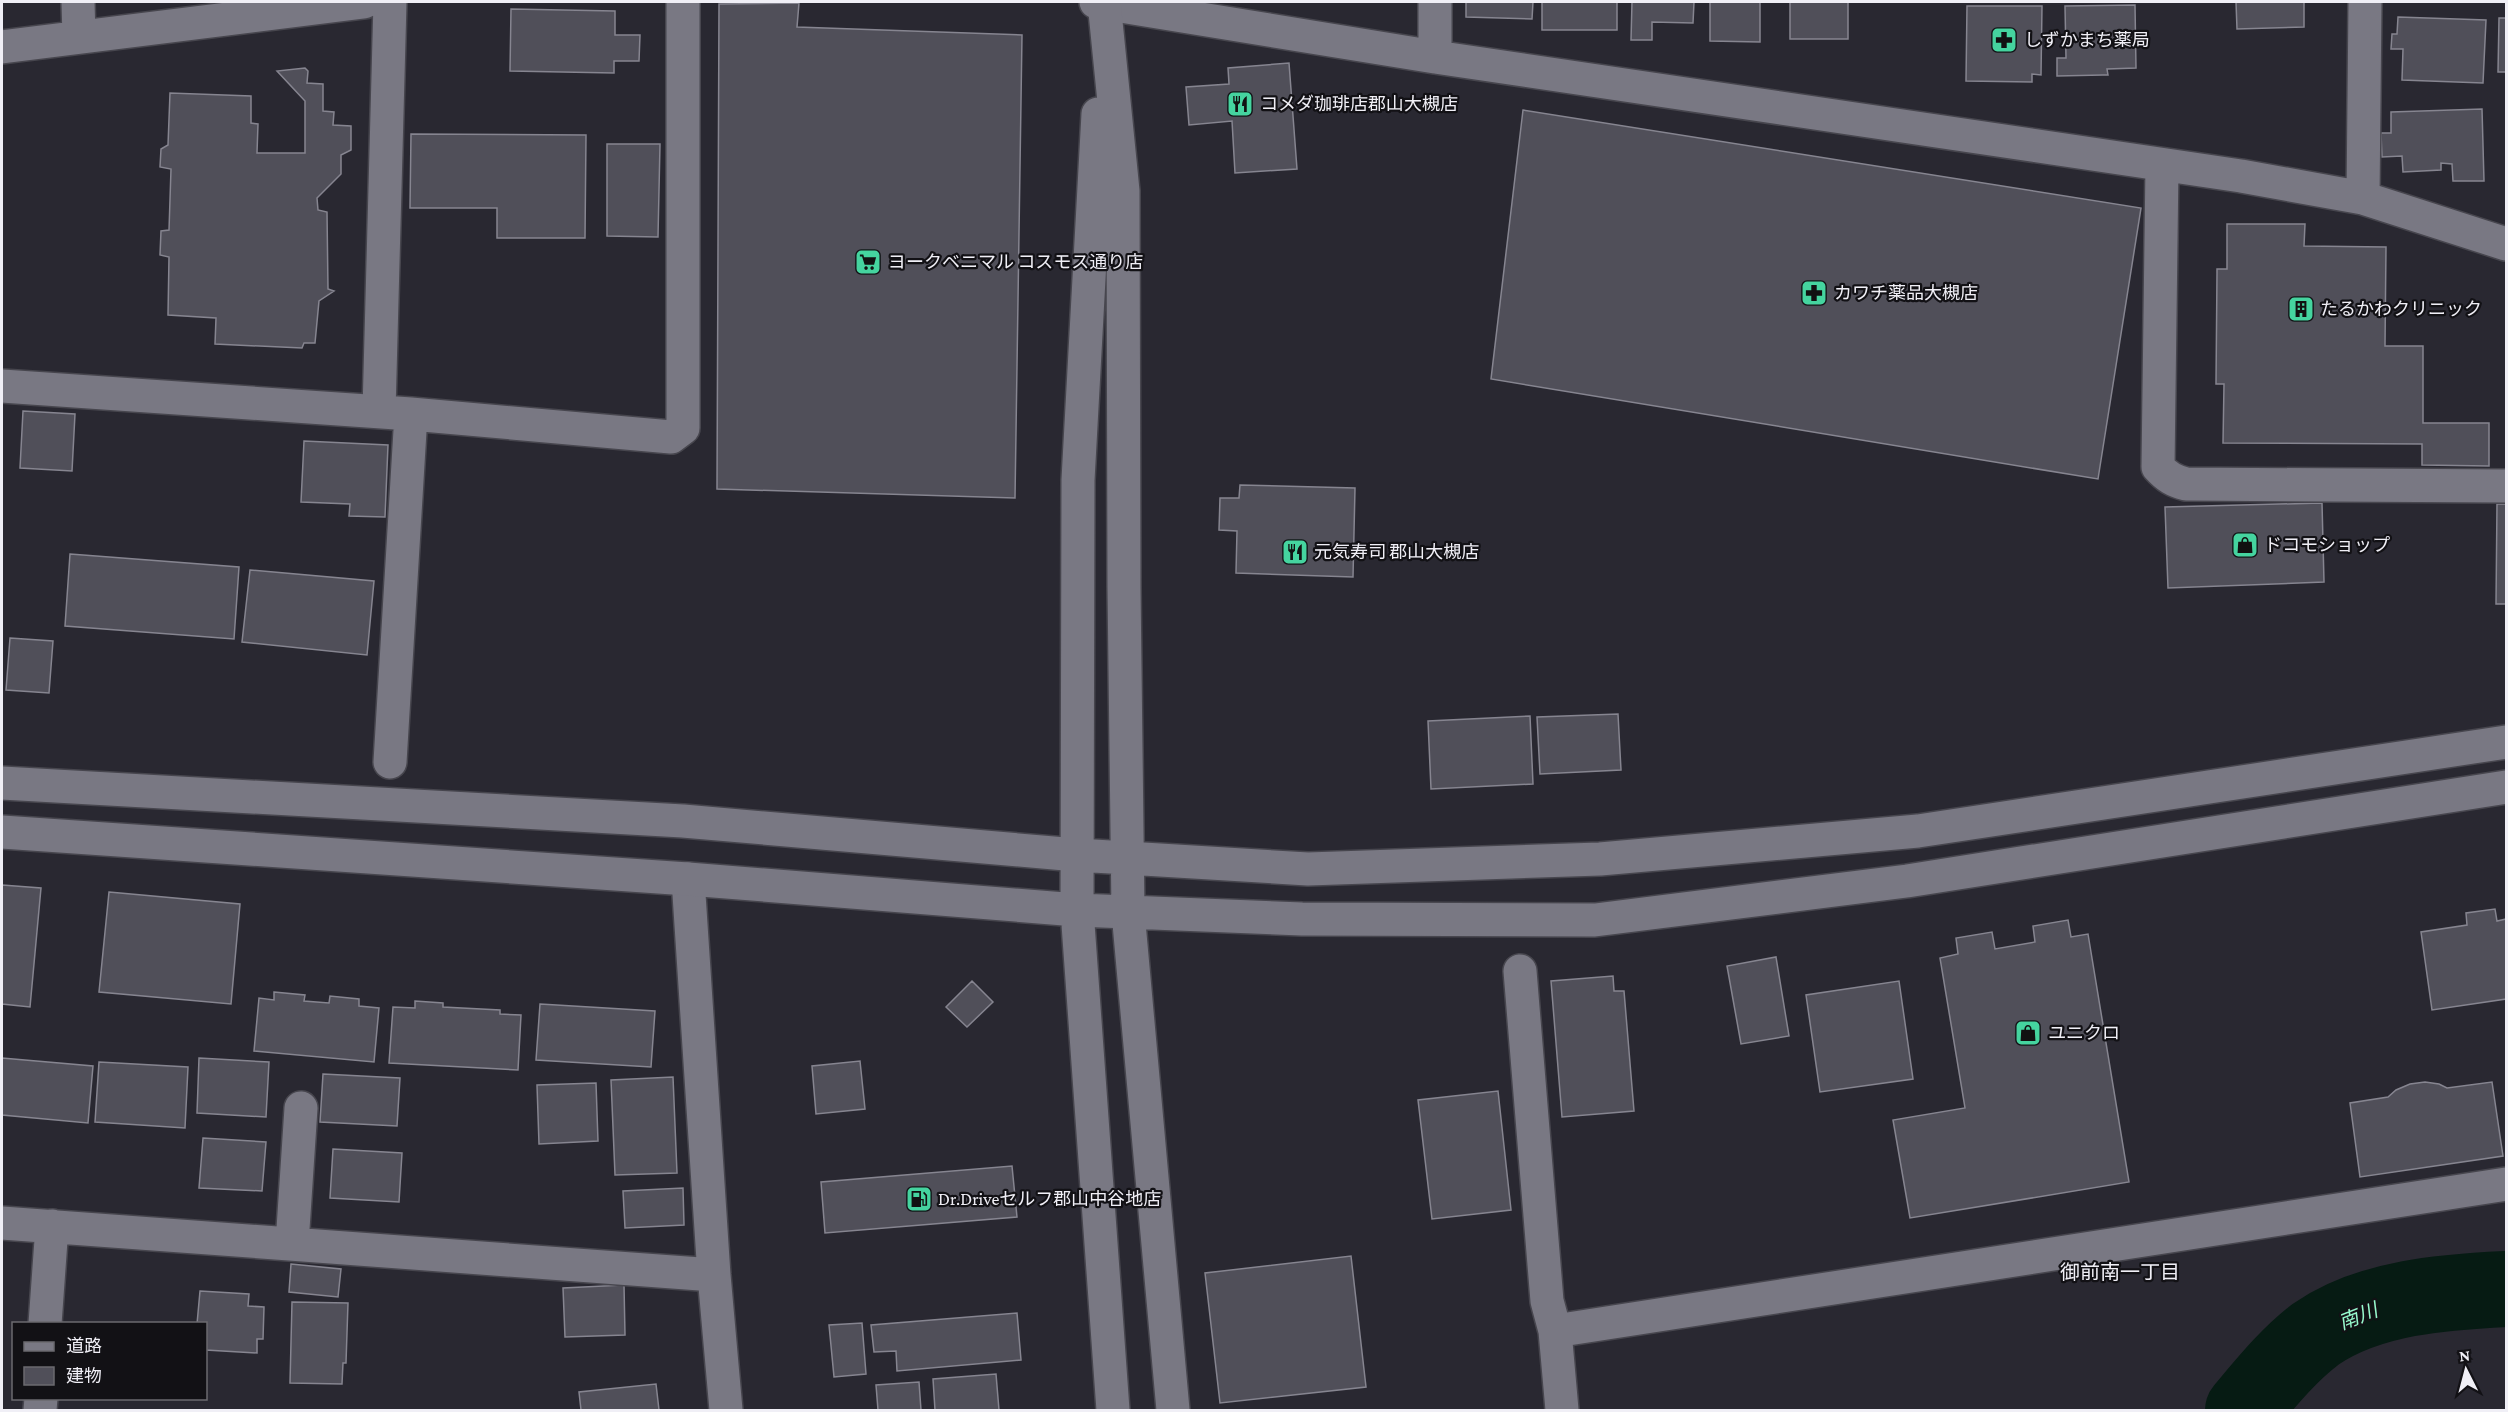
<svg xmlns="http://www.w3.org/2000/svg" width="2508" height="1412" font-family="'Crimson Pro','Noto Sans JP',serif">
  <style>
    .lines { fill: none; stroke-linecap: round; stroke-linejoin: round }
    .river { stroke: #061b13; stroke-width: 76 }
    .building { fill: #504f59; stroke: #868590; stroke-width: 1.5 }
    .minor-casing { stroke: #47464e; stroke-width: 36 }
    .tertiary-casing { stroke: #47464e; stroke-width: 36 }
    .minor { stroke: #797883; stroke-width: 33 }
    .tertiary { stroke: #797883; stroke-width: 33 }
    .labels { text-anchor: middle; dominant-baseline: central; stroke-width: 4.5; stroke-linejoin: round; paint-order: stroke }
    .poi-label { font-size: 18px; fill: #f0eff6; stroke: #121115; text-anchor: start }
    .neighbourhood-label { font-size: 20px; fill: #f0eff6; stroke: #121115 }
    .water-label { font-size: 20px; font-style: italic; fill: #96f8cc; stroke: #121115 }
  </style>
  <rect width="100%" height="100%" fill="#292831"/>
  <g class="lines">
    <path class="river" d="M 2243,1410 C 2265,1384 2288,1355 2316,1334 C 2370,1297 2444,1292 2506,1289"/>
  </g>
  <path class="building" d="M 1466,2 L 1533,2 L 1532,19 L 1466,17 Z
    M 1542,2 L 1617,2 L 1617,30 L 1542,30 Z
    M 1632,2 L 1694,2 L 1693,23 L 1652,22 L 1652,40 L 1631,40 Z
    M 1710,2 L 1760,2 L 1760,42 L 1710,41 Z
    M 1790,2 L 1848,2 L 1848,39 L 1790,39 Z
    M 2236,2 L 2304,2 L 2304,27 L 2237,29 Z
    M 799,3 L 797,27 L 1022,35 L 1015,498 L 717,489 L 719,4 Z
    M 2135,5 L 2136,68 L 2107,69 L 2108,75 L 2103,75 L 2057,76 L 2057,58 L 2066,58 L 2065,6 Z
    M 1967,6 L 2042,6 L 2041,75 L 2032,74 L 2032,82 L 1966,81 Z
    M 511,9 L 615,11 L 615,35 L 640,35 L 639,61 L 614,61 L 614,73 L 510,71 Z
    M 2398,17 L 2486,20 L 2483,83 L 2402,80 L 2403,49 L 2391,49 L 2392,34 L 2397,34 Z
    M 2499,18 L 2506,18 L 2506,72 L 2498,72 Z
    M 1289,63 L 1297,169 L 1235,173 L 1232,121 L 1189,125 L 1186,87 L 1229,84 L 1228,68 Z
    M 305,68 L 308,71 L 307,83 L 323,84 L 323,111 L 334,112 L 333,125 L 351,126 L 351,150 L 341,155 L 341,174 L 317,198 L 318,210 L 327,212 L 328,289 L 334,291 L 319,301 L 315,343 L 304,343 L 302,348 L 215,344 L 216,318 L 168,315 L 169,257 L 160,255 L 161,231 L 169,230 L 171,169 L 160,167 L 161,149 L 168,145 L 170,93 L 251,96 L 251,123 L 258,124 L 257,153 L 305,153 L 305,101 L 277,71 Z
    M 2482,109 L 2484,181 L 2453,181 L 2452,164 L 2441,163 L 2441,170 L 2403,172 L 2402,156 L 2382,157 L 2381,133 L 2391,133 L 2391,112 Z
    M 1523,110 L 2141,208 L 2098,479 L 1491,379 Z
    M 411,134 L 586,135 L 585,238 L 497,238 L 497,208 L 410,208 Z
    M 607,144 L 660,144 L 658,237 L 607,236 Z
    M 2227,224 L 2305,224 L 2304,246 L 2386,247 L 2385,346 L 2423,346 L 2423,423 L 2489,423 L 2489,466 L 2422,465 L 2422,444 L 2223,443 L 2224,384 L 2216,384 L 2217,273 L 2217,269 L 2227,269 Z
    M 23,411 L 75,414 L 72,471 L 20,468 Z
    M 304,441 L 388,445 L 385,517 L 349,516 L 350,504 L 301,502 Z
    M 1240,485 L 1355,488 L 1353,577 L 1236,573 L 1237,531 L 1219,530 L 1220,498 L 1239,498 Z
    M 2322,503 L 2324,582 L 2168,588 L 2165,507 Z
    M 2497,504 L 2506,504 L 2506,604 L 2496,604 Z
    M 70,554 L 239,567 L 234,639 L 65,626 Z
    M 250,570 L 374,581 L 367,655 L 242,642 Z
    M 10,638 L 53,641 L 49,693 L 6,690 Z
    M 1618,714 L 1621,770 L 1540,774 L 1537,717 Z
    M 1530,716 L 1533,784 L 1431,789 L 1428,721 Z
    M 2,885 L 41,888 L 30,1007 L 2,1004 Z
    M 109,892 L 240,904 L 231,1004 L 99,992 Z
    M 2495,909 L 2497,921 L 2506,919 L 2506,999 L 2432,1010 L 2421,932 L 2467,925 L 2466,913 Z
    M 2068,920 L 2071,937 L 2088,934 L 2129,1182 L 1910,1218 L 1893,1120 L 1965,1108 L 1940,958 L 1958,954 L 1956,938 L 1992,932 L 1995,949 L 2035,942 L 2033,926 Z
    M 1776,957 L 1789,1036 L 1741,1044 L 1727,966 Z
    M 1613,976 L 1614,991 L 1624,991 L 1634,1111 L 1562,1117 L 1551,981 Z
    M 972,981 L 993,1002 L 967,1027 L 946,1007 Z
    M 1899,981 L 1913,1079 L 1820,1092 L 1806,995 Z
    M 274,992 L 305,995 L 304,1001 L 329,1003 L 330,996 L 359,999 L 359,1006 L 379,1008 L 374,1062 L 254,1051 L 259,998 L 274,1000 Z
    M 415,1001 L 443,1003 L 443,1007 L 500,1010 L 500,1014 L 521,1015 L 518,1070 L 389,1063 L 393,1007 L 415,1008 Z
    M 540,1004 L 655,1011 L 651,1067 L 536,1060 Z
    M 2,1058 L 93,1066 L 88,1123 L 2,1115 Z
    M 199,1058 L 269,1062 L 266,1117 L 197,1113 Z
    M 860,1061 L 865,1109 L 816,1114 L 812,1066 Z
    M 99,1062 L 188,1067 L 185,1128 L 95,1122 Z
    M 323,1074 L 400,1078 L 397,1126 L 320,1122 Z
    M 673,1077 L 677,1173 L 615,1175 L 611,1080 Z
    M 2425,1082 L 2439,1084 L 2447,1088 L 2492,1082 L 2503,1156 L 2360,1177 L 2350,1103 L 2388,1097 L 2396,1090 L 2410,1084 Z
    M 596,1083 L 598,1141 L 539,1144 L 537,1085 Z
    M 1498,1091 L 1511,1210 L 1432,1219 L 1418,1100 Z
    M 203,1138 L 266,1142 L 262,1191 L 199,1188 Z
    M 333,1149 L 402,1153 L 399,1202 L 330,1198 Z
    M 1012,1166 L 1017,1217 L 825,1233 L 821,1182 Z
    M 683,1188 L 684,1225 L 625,1228 L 623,1191 Z
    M 1351,1256 L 1366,1387 L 1220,1403 L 1205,1273 Z
    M 291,1264 L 341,1269 L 338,1297 L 289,1292 Z
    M 624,1285 L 625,1335 L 565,1337 L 563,1288 Z
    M 200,1291 L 249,1294 L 248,1306 L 264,1307 L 263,1339 L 257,1339 L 257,1353 L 206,1350 L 206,1324 L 197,1324 Z
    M 292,1302 L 348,1303 L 346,1363 L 343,1363 L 342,1384 L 290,1383 Z
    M 1017,1313 L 1021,1360 L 897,1371 L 896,1351 L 874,1352 L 871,1325 Z
    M 862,1323 L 866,1374 L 834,1377 L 829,1325 Z
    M 996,1374 L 999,1410 L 935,1410 L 933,1379 Z
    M 919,1382 L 921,1410 L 878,1410 L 876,1385 Z
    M 656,1384 L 659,1410 L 581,1410 L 579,1392 Z"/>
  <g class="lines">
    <g class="minor-casing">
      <path id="minor" d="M 78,2 L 79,37
        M 1096,2 L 1435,57 L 2241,176 L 2363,198 L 2506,244
        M 2,47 L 364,2
        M 1435,57 L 1435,2
        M 2162,165 L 2158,467 C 2167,477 2174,481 2186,484 L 2506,486
        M 2363,198 L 2365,2
        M 2,386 L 411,414 L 671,437 L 683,428 L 683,2
        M 379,411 L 390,2
        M 390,762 L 411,414
        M 688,879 L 714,1275 L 726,1410
        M 1520,971 L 1547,1301 L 1555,1331
        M 2,1223 L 714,1275
        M 292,1244 L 301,1108
        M 45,1324 L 52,1226
        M 40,1410 L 41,1398
        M 1562,1410 L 1555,1331 L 2506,1184"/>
    </g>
    <g class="tertiary-casing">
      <path id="tertiary" d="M 1104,2 L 1123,191 L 1124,587 L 1128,912 L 1173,1410
        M 1098,114 L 1078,480 L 1077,910 L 1113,1410
        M 2,783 L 683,821 L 1077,855 L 1308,869 L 1600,859 L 1918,831 L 2506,742
        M 2,832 L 688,879 L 1077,910 L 1302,919 L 1595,920 L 1907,881 L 2506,787"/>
    </g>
    <use href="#minor" class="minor"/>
    <use href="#tertiary" class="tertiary"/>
  </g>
  <defs>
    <g id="pharmacy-square" transform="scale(1.35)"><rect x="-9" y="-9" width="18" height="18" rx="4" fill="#45d49f" stroke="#121115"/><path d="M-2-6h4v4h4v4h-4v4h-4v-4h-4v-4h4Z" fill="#111"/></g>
    <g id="restaurant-square" transform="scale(1.35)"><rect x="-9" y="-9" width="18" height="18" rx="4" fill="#45d49f" stroke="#121115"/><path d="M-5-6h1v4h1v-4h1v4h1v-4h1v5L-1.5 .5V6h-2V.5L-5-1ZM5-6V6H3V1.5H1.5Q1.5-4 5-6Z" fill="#111"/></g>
    <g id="supermarket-square" transform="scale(1.35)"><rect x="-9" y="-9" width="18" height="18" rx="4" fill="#45d49f" stroke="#121115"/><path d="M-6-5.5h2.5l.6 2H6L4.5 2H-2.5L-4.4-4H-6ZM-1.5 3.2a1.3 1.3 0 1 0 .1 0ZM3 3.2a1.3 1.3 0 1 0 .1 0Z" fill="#111"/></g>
    <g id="building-square" transform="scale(1.35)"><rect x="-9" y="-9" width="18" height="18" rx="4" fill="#45d49f" stroke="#121115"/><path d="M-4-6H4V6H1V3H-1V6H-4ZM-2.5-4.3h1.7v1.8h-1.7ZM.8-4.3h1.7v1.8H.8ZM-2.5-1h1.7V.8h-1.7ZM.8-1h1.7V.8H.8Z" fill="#111"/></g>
    <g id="shop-square" transform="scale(1.35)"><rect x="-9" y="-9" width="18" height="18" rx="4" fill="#45d49f" stroke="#121115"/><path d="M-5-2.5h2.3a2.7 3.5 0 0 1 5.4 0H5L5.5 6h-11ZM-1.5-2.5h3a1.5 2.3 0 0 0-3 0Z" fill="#111"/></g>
    <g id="fuel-square" transform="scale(1.35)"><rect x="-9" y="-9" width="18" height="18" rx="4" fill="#45d49f" stroke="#121115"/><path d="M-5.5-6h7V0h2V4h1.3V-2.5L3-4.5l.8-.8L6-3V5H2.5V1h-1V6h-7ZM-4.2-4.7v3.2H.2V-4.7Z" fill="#111"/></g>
  </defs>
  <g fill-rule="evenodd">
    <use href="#pharmacy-square" x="2004" y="40"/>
    <use href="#restaurant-square" x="1240" y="104"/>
    <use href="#supermarket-square" x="868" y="262"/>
    <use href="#pharmacy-square" x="1814" y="293"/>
    <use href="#building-square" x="2301" y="309"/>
    <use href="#shop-square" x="2245" y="545"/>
    <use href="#restaurant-square" x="1295" y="552"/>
    <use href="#shop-square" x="2028" y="1033"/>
    <use href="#fuel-square" x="919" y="1199"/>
  </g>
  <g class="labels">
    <g class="poi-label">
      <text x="2024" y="40">しずかまち薬局</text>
      <text x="1260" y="104">コメダ珈琲店郡山大槻店</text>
      <text x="888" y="262">ヨークベニマル コスモス通り店</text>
      <text x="1834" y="293">カワチ薬品大槻店</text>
      <text x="2320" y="309">たるかわクリニック</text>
      <text x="2264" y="545">ドコモショップ</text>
      <text x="1314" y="552">元気寿司 郡山大槻店</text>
      <text x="2048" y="1033">ユニクロ</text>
      <text x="938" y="1199">Dr.Driveセルフ郡山中谷地店</text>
    </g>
    <g class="neighbourhood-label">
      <text x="2120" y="1272">御前南一丁目</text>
    </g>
    <g class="water-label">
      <text transform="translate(2358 1316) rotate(-21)">南川</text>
    </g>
  </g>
  <rect width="2508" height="1412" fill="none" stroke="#f0eff6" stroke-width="6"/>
  <rect x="12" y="1322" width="195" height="78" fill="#121115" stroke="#6b6a6f" stroke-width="1.5"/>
  <rect x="24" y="1342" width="30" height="9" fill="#797883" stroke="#6b6a6f" stroke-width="1.5"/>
  <text x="66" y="1352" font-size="18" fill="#f0eff6">道路</text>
  <rect x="24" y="1367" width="30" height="18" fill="#504f59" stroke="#6b6a6f" stroke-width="1.5"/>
  <text x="66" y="1382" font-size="18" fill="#f0eff6">建物</text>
  <g transform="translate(2466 1370) rotate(354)" stroke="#121115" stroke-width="4.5" paint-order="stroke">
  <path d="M0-4.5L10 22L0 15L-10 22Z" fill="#f0eff6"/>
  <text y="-9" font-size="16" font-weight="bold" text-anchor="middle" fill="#f0eff6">N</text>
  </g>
</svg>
